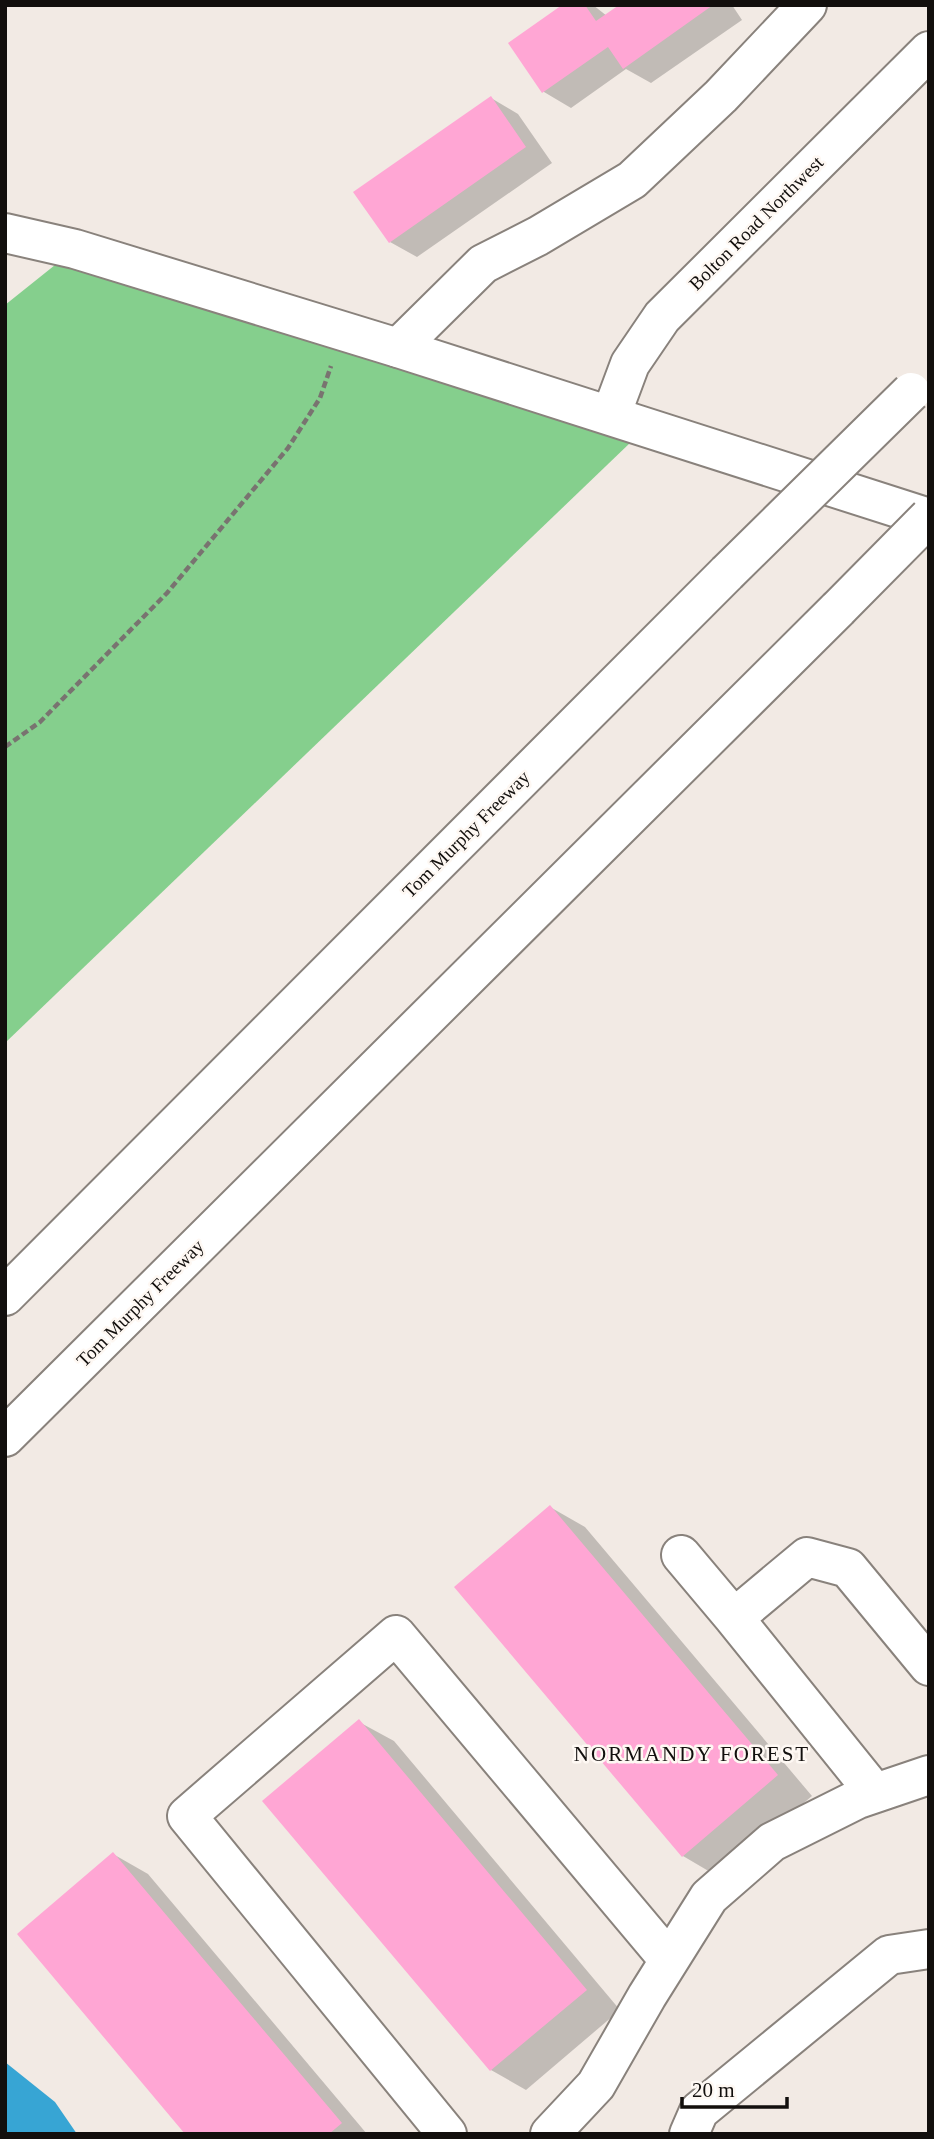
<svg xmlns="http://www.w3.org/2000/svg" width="934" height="2139" font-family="'Times New Roman',serif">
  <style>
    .forest { fill: #85cf8d }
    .water { fill: #37a5d4 }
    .shadow { fill: #0003 }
    .building { fill: #ffa6d4 }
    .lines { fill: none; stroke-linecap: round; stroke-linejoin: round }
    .minor-casing { stroke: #89827c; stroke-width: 42 }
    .major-casing { stroke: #89827c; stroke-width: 42 }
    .highway-casing { stroke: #89827c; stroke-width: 42 }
    .path { stroke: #797370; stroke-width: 4.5; stroke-dasharray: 7 3.5; stroke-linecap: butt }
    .minor { stroke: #fff; stroke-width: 38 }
    .major { stroke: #fff; stroke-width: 38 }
    .highway { stroke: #fff; stroke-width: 38 }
    .highway-bridge-casing { stroke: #89827c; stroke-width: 42; stroke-linecap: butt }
    .highway-bridge { stroke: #fff; stroke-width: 38 }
    .labels { text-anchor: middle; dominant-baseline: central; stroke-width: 5; stroke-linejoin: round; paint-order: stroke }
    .street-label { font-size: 19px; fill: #120f0d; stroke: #fef8f3 }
    .neighbourhood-label { font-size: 21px; letter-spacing: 2px; fill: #120f0d; stroke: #fef8f3 }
  </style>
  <rect width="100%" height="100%" fill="#f2eae4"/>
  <path class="forest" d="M 75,249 L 656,418 L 5,1043 L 5,305 Z"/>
  <path class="water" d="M 5,2062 L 55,2102 L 77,2134 L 5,2134 Z"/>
  <path class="shadow" d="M 565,5 L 593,5 L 607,16 L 622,5 L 732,5 L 742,20 L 651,83 L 626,69 L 571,108 L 544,92 L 510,43 Z
    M 491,98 L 518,114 L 552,163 L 417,257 L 390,242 Z
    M 550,1507 L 585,1527 L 812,1796 L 717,1876 L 683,1856 Z
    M 359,1722 L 394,1741 L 620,2010 L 526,2090 L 491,2070 L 265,1801 Z
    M 113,1854 L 148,1874 L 367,2134 L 187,2134 Z"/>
  <path class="building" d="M 562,5 L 585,5 L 596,21 L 619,5 L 713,5 L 623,69 L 608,47 L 542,93 L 508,43 Z
    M 491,96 L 526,147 L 389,243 L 353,192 Z
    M 550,1505 L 778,1775 L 682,1857 L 454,1587 Z
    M 359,1719 L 587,1990 L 490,2071 L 262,1801 Z
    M 113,1852 L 342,2123 L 329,2134 L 185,2134 L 17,1934 Z"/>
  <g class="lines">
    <g class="minor-casing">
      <path id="minor" d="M 398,348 L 483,264 L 538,236 L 632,180 L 721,96 L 807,5
        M 611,415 L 630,364 L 662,317 L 929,51
        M 681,1555 L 734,1618
        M 875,1793 L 734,1618 L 807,1557 L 848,1568 L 929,1666
        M 447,2134 L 187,1816 L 396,1635 L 669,1960
        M 550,2134 L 596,2085 L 647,1996 L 709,1897 L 772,1842 L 858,1799 L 929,1775
        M 689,2134 L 699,2111 L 889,1955 L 929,1949"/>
    </g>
    <g class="major-casing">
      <path id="major" d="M 5,233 L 75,249 L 398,348 L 929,518"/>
    </g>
    <g class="highway-casing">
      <path id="highway" d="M 5,1296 L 727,573
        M 5,1437 L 838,609"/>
    </g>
    <path class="path" d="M 5,747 L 40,722 L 167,593 L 288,448 L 320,398 L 331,366"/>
    <use href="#minor" class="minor"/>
    <use href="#major" class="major"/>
    <use href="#highway" class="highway"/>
    <g class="highway-bridge-casing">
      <path id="highway-bridge" d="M 727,573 L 911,392
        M 838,609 L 929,517"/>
    </g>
    <use href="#highway-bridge" class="highway-bridge"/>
  </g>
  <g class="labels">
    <g class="street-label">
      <text transform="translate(756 223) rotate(-45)">Bolton Road Northwest</text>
      <text transform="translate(466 834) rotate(-45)">Tom Murphy Freeway</text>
      <text transform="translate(140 1303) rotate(-45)">Tom Murphy Freeway</text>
    </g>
    <g class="neighbourhood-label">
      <text x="692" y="1754">NORMANDY FOREST</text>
    </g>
  </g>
  <rect width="934" height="2139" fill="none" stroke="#120f0d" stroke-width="14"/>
  <path d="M682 2097v10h105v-10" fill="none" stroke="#120f0d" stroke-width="3.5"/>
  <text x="692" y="2097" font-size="21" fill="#120f0d" stroke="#fef8f3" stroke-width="5" paint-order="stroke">20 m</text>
</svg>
